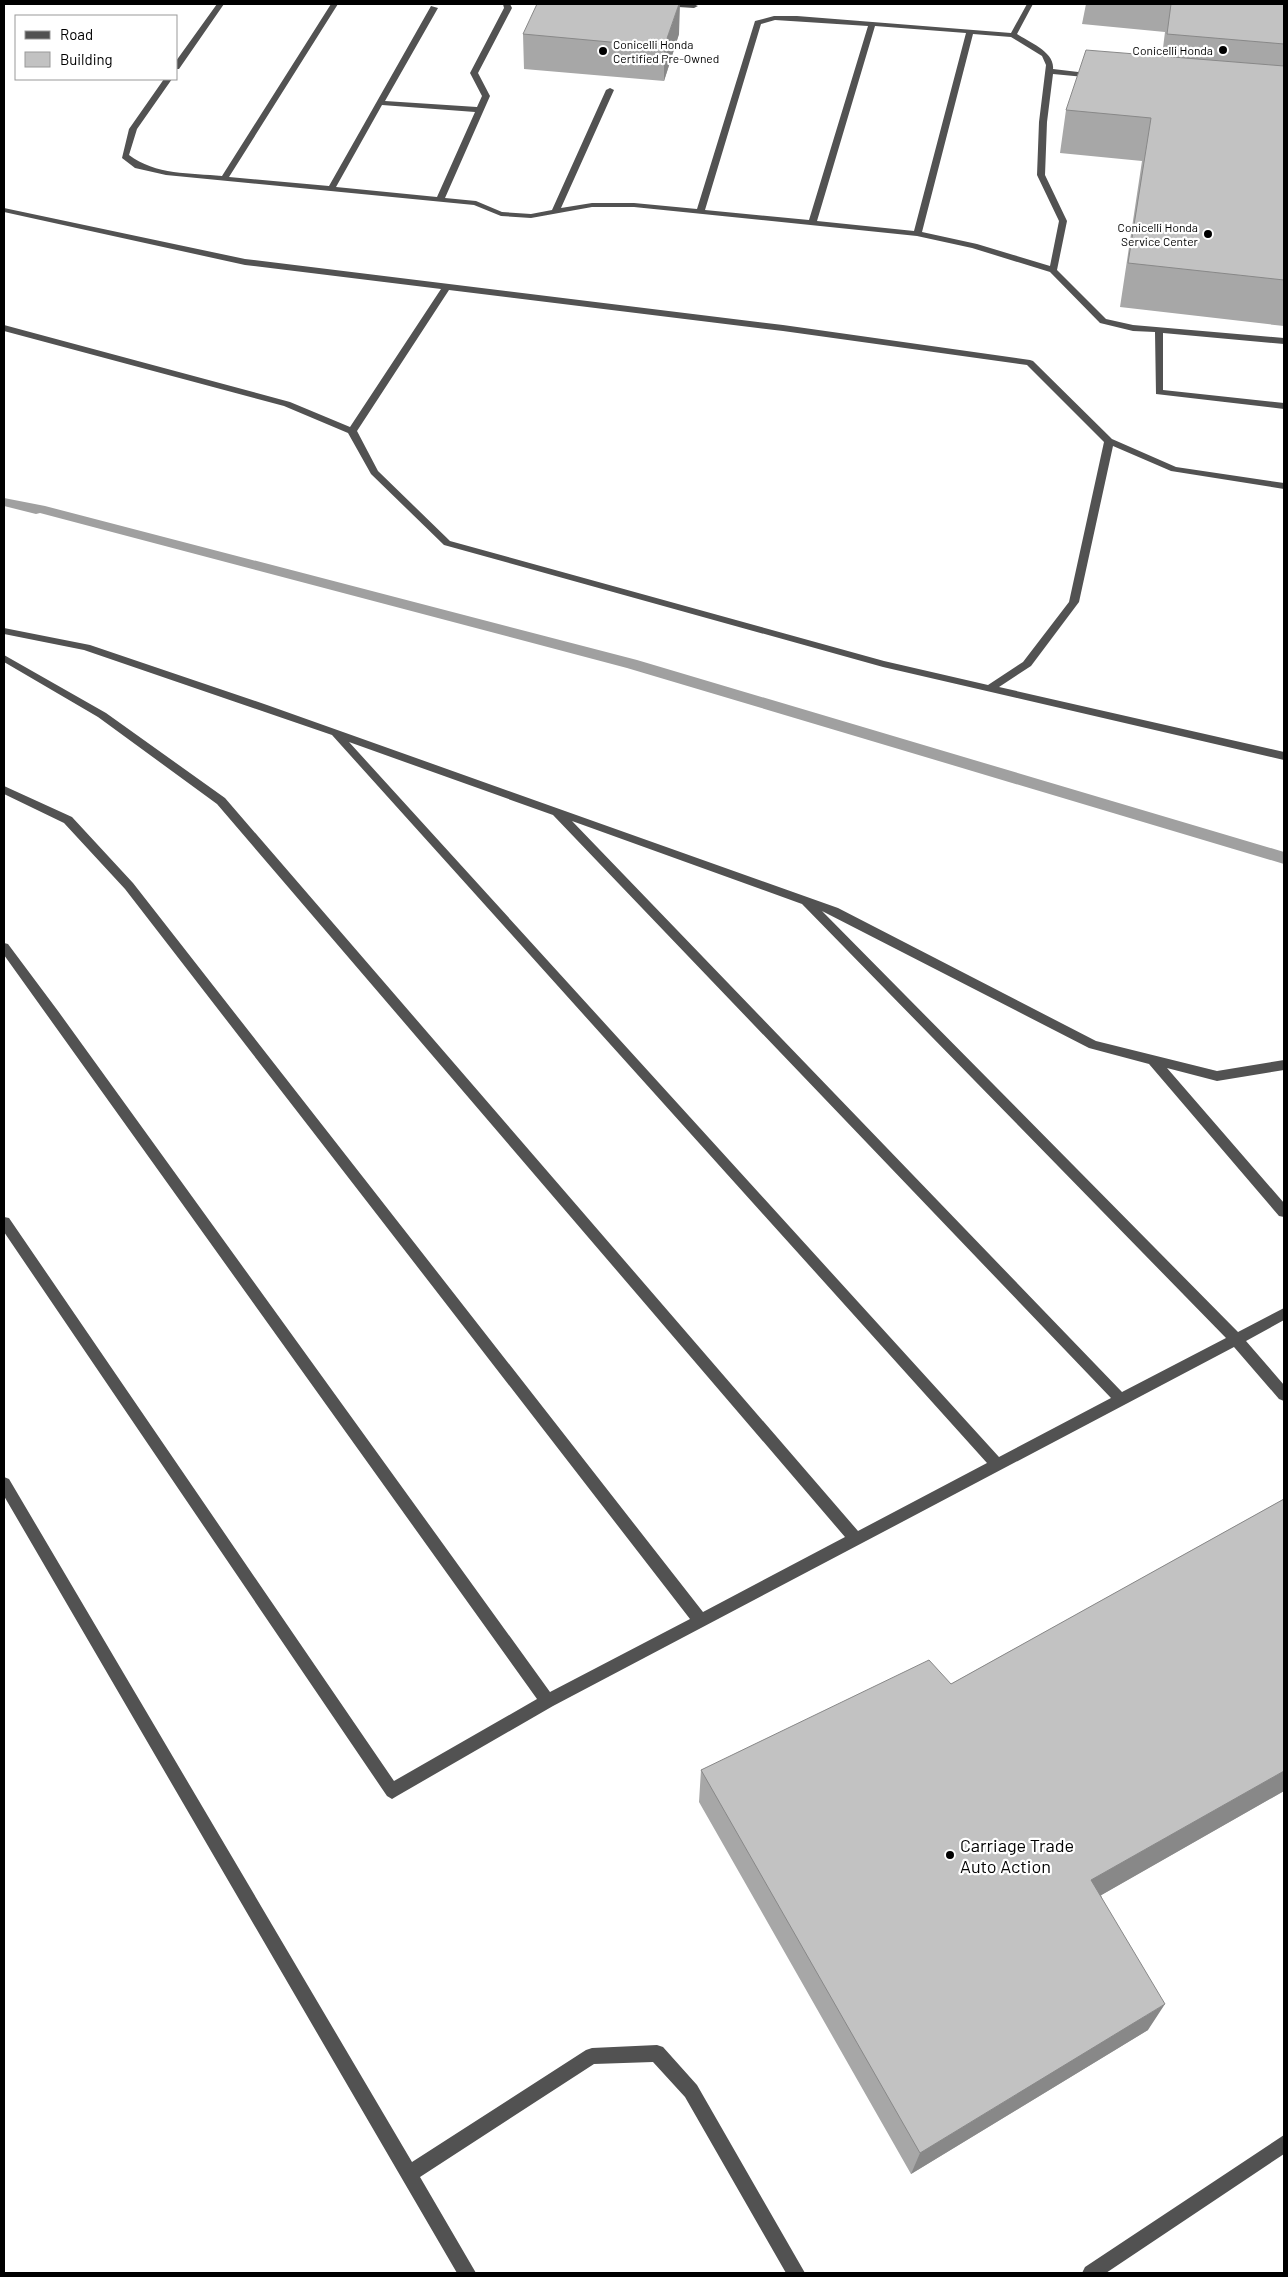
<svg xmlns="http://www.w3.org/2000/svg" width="1288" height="2277" font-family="Barlow,sans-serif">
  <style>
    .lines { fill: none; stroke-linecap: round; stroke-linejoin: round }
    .stream { fill: #a0a0a0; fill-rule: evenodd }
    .minor { fill: #525252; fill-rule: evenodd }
    .wall { fill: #a7a7a7 }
    .shaded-wall { fill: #888 }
    .building { fill: #c2c2c2; stroke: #888 }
    .poi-dot { fill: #000; stroke: #fff; stroke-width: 2 }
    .labels { text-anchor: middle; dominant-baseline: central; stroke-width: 4.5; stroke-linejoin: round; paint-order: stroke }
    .far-poi-label { font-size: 12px; fill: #000; stroke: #fff; text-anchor: end }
    .near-poi-label { font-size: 18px; fill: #000; stroke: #fff; text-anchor: start }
  </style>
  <rect width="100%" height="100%" fill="#fff"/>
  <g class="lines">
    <path class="stream" d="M 4,498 L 45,506 L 637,660 L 1284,852 L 1284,864 L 627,668 L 40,513 L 36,514 L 4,506 Z"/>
    <path class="minor" d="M 217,4 L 224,4 L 179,69 L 176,69 L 176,61 Z
      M 331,4 L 338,4 L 229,177 L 329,186 L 431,6 L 438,8 L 385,101 L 477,107 L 482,96 L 470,73 L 504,8 L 503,4 L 510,4 L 512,8 L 478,73 L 490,96 L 445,198 L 476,201 L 502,212 L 531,214 L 552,210 L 606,90 L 610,88 L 614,90 L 561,208 L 592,203 L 634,203 L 697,209 L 755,21 L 774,16 L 797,16 L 1011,33 L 1027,4 L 1033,4 L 1017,34 C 1029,42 1055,52 1053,69 L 1095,74 L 1099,76 L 1095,78 L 1053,74 L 1047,122 L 1045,175 L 1067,221 L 1057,270 L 1106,319 L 1133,325 L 1284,338 L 1284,344 L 1163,333 L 1163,390 L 1284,403 L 1284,409 L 1156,394 L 1155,332 L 1133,331 L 1100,323 L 1050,272 L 972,248 L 917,236 L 634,207 L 592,207 L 531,218 L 501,216 L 474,205 L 166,175 L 135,168 L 122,158 L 129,129 L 164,79 L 172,79 L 137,129 L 129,155 C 155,175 191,173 222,176 ZM 775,20 L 868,26 L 809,220 L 705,210 L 761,24 ZM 875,26 L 966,33 L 914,231 L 817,221 ZM 973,34 L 1011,37 L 1042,56 L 1046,65 L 1039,122 L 1037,175 L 1059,221 L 1050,266 L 977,244 L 922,232 ZM 382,105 L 475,112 L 437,197 L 336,187 Z
      M 659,4 L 693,4 L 698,6 L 694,8 L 663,6 Z
      M 4,208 L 245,259 L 783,325 L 1030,360 L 1033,361 L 1112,439 L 1176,467 L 1284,483 L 1284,489 L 1171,471 L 1113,446 L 1079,602 L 1031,666 L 999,687 L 1284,752 L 1284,760 L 883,667 L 444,545 L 371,474 L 348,433 L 284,406 L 4,331 L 4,325 L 290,402 L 350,427 L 441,289 L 245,265 L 4,212 ZM 449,290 L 783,331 L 1027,365 L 1104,442 L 1069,602 L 1023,662 L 988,685 L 884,661 L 450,541 L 378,471 L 357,431 Z
      M 4,628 L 90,645 L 267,705 L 838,908 L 1096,1041 L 1217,1071 L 1284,1060 L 1284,1070 L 1217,1081 L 1167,1068 L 1284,1203 L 1284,1217 L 1279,1216 L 1149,1064 L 1089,1048 L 822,911 L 1238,1332 L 1284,1308 L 1284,1320 L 1246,1341 L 1284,1385 L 1284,1401 L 1279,1399 L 1234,1347 L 553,1706 L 397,1796 L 392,1799 L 387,1796 L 4,1232 L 4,1217 L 9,1218 L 394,1781 L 537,1699 L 4,955 L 4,943 L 8,944 L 58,1011 L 550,1692 L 690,1619 L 125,889 L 64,823 L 4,794 L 4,786 L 72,817 L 133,883 L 703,1612 L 845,1537 L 217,804 L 98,717 L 4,662 L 4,655 L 106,713 L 225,798 L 858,1531 L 987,1463 L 332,735 L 84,650 L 4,634 ZM 349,742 L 553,815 L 1111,1398 L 999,1457 ZM 572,821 L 802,904 L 1226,1338 L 1122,1392 Z
      M 4,1477 L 9,1479 L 412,2162 L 586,2050 L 592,2048 L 657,2045 L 663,2047 L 697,2085 L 805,2273 L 786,2273 L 685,2097 L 653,2062 L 594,2064 L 420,2177 L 476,2273 L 457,2273 L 4,1496 Z
      M 1284,2135 L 1284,2154 L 1106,2273 L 1082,2273 L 1085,2267 Z"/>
  </g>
  <path class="wall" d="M 1086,4 L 1284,4 L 1284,326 L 1120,307 L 1142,161 L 1060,153 L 1066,110 L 1162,56 L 1165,32 L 1082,24 Z
    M 523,34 L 679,34 L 664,81 L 524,69 Z
    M 1284,1499 L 1284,1791 L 1101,1895 L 1148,2030 L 911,2174 L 699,1802 L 701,1770 L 951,1684 Z"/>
  <path class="shaded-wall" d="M 679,4 L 680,4 L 679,34 L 664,81 L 664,47 Z
    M 1284,1771 L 1284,1791 L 1077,1909 L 1091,1880 Z
    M 1165,2004 L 1148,2030 L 911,2174 L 920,2153 Z"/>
  <path class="building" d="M 537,4 L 679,4 L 664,47 L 523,34 Z
    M 1171,4 L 1284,4 L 1284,44 L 1167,34 Z
    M 1086,50 L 1284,66 L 1284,280 L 1128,263 L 1151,118 L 1066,110 Z
    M 1284,1499 L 1284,1771 L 1091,1880 L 1165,2004 L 920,2153 L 701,1770 L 929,1660 L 951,1684 Z"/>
  <g class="poi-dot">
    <circle cx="1223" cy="50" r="5"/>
    <circle cx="603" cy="51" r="5"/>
    <circle cx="1208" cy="234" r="5"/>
    <circle cx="950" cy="1855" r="5"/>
  </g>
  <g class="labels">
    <g class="far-poi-label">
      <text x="613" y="44" text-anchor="start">Conicelli Honda<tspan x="613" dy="14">Certified Pre-Owned</tspan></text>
      <text x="1213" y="50">Conicelli Honda</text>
      <text x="1198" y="227">Conicelli Honda<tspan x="1198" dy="14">Service Center</tspan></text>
    </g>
    <g class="near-poi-label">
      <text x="960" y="1845">Carriage Trade<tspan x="960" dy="21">Auto Action</tspan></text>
    </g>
  </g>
  <rect width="1288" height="2277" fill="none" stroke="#000000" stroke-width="10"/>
  <rect x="15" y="15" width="162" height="65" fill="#ffffff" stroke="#999999"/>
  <rect x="25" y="31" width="25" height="8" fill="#525252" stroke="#999999"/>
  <text x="60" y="40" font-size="15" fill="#000000">Road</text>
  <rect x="25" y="52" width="25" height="15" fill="#c2c2c2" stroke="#999999"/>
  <text x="60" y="65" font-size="15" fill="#000000">Building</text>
</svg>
